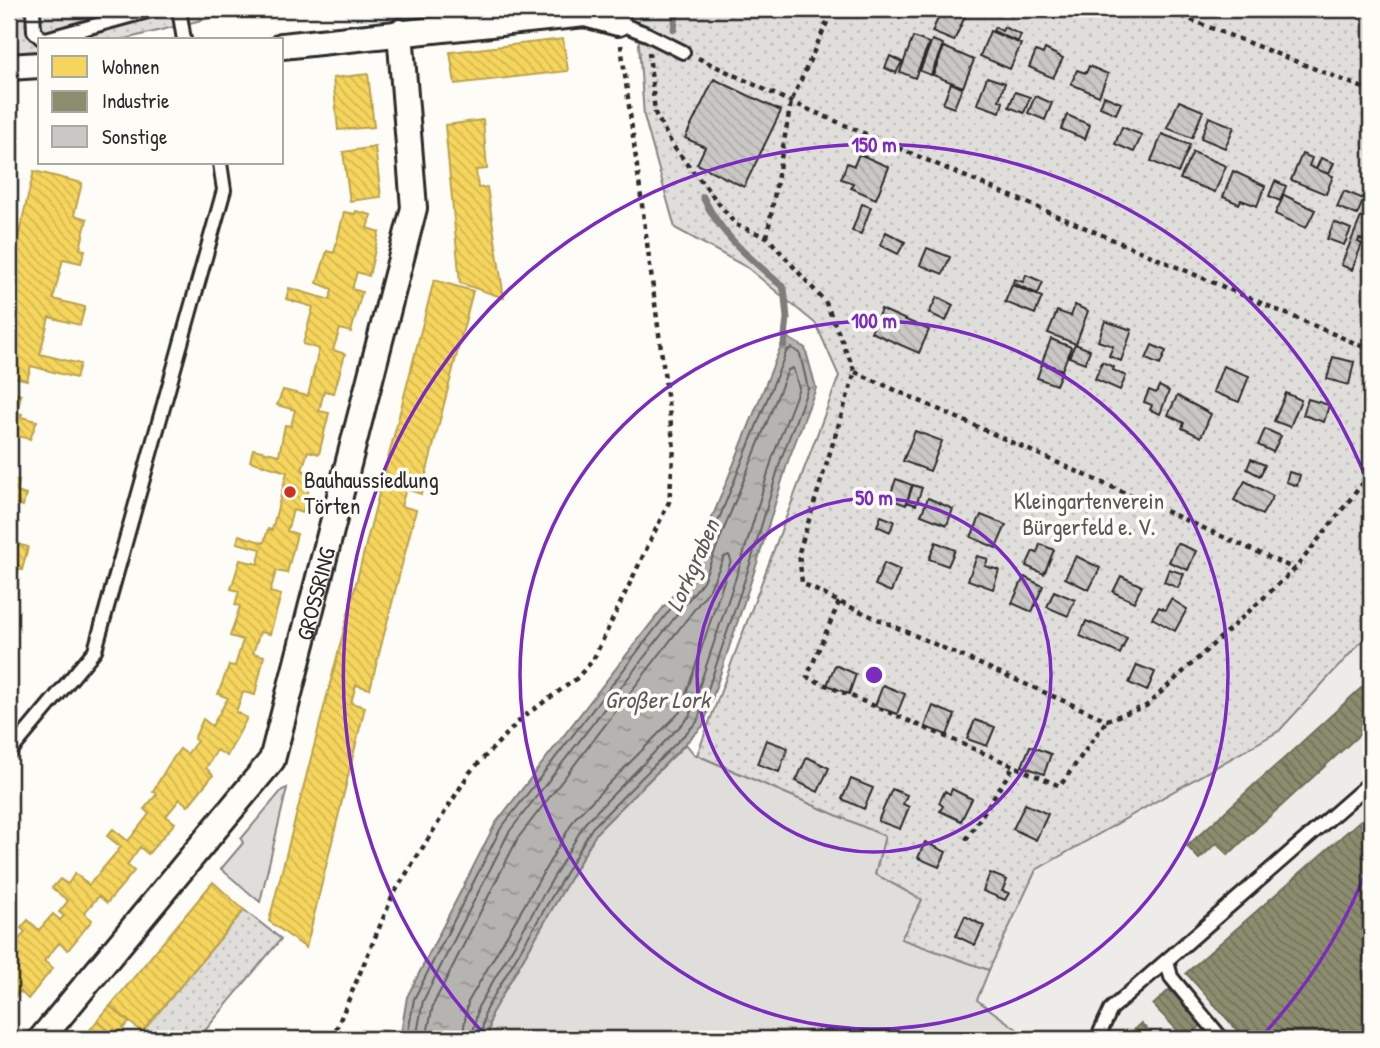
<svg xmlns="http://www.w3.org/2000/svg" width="1380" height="1048" font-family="'Patrick Hand',sans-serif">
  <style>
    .built { fill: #edece8 }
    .grass { fill: #dfdeda; stroke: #858482; stroke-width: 2 }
    .garden { fill: url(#garden-dots); stroke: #858482; stroke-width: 2 }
    .water { fill: url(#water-ripples); stroke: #7e7d7b; stroke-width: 2 }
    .homes { fill: url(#homes-back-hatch); stroke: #b9a24d; stroke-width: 2 }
    .industry { fill: url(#industry-back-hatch); stroke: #6f6f5a; stroke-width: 2 }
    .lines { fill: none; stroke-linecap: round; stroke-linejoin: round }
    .shore { stroke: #626261; stroke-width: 2 }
    .stream { stroke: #7e7d7b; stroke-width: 7 }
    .building { fill: url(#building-back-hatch); stroke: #2b2b2b; stroke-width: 2 }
    .lane-casing { stroke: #2b2b2b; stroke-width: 18 }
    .street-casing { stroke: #2b2b2b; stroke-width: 30 }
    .path { stroke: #2b2b2b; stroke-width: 4.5; stroke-dasharray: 5 5; stroke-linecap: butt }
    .lane { stroke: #fdfcf7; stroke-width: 12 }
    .street { stroke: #fdfcf7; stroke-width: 24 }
    .ring { fill: none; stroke: #7b2cbf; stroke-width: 3.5 }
    .poi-dot { fill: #c8321e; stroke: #fdfcf7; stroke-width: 2.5 }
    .labels { text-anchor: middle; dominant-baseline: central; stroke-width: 7; stroke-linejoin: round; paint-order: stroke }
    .poi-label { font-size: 23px; fill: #2b2b2b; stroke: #fdfcf7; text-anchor: start }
    .park-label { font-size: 23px; fill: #585857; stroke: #fdfcf7 }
    .street-label { font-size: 23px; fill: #2b2b2b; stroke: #fdfcf7 }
    .water-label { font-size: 24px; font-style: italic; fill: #5b5b5a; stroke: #fdfcf7 }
    .centre { fill: #7b2cbf; stroke: #fdfcf7; stroke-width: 3.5 }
    .ring-label { font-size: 21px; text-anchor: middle; font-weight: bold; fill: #7b2cbf; stroke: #fdfcf7; stroke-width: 7; stroke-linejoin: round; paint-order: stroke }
  </style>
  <defs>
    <pattern id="garden-dots" width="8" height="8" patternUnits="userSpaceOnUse" patternTransform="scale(1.75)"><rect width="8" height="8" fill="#dfdeda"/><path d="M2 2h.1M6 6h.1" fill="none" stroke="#c0bfbb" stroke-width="1.8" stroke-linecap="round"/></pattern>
    <pattern id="water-ripples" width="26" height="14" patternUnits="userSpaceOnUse" patternTransform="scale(1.75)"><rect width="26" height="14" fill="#b5b4b1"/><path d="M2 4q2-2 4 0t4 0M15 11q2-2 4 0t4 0" fill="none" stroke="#939390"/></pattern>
    <pattern id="homes-back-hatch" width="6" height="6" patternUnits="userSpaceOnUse" patternTransform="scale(1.75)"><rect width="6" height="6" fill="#f6d55c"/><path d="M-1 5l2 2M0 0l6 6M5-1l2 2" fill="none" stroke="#d3b750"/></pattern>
    <pattern id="industry-back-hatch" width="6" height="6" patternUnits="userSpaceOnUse" patternTransform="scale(1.75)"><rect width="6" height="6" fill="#8c8c6e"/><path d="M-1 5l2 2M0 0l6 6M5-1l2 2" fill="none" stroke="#73735b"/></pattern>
    <pattern id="building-back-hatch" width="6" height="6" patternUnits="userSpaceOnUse" patternTransform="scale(1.75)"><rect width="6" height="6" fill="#c9c8c4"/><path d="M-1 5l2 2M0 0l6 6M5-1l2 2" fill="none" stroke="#adaca9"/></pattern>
  </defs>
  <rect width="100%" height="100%" fill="#fdfcf7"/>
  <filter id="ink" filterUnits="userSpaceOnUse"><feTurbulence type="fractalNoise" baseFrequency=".0143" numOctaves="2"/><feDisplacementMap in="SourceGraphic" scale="14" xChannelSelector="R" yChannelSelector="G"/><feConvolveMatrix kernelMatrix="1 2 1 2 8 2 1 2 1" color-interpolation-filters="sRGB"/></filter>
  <g filter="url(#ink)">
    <path class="built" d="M 1371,631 L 1371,1039 L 1030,1039 L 977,1000 L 1036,870 L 1279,731 Z"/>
    <path class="grass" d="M 686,744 L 694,754 L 885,836 L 922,900 L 902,939 L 989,970 L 977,1000 L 1030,1039 L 488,1039 L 491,1014 L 597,832 Z
      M 287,788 L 260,902 L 221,869 L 243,843 L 241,839 L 282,790 Z"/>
    <path class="garden" d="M 9,9 L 246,9 L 121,40 L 40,40 L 40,56 L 9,59 Z
      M 640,9 L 1371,9 L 1371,631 L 1279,731 L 1036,870 L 989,970 L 901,939 L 922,900 L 875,874 L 885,836 L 697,755 L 839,376 L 816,324 L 748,268 L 675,228 L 644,116 L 638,30 Z
      M 244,910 L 281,939 L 198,1039 L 150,1039 L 142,1032 Z"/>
    <path class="water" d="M 785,336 L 805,348 L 816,388 L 788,461 L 757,563 L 703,726 L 597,832 L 491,1014 L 488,1039 L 400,1039 L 407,997 L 495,824 L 690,573 Z"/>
    <path class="homes" d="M 563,39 L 568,71 L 455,84 L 450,52 Z
      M 368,74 L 374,127 L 338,130 L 333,78 Z
      M 483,120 L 487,169 L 476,170 L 478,188 L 487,187 L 504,298 L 460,283 L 445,125 Z
      M 375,147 L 381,197 L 350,201 L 343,152 Z
      M 34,171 L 82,183 L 74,215 L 87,219 L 80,249 L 85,250 L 81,263 L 63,259 L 53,299 L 85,307 L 80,325 L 49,317 L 40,354 L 80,364 L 76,378 L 31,366 L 27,380 L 9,376 L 9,274 Z
      M 356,211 L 371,215 L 367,228 L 379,232 L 369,276 L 357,272 L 352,289 L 362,292 L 351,332 L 340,329 L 333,350 L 345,354 L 334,393 L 324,391 L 319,411 L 329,413 L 319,454 L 308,451 L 302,470 L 313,474 L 302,513 L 293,510 L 287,531 L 297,534 L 287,573 L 276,571 L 270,592 L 281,595 L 270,634 L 260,632 L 253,653 L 264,656 L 255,695 L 243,692 L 236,712 L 247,718 L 227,756 L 217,750 L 206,768 L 213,775 L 188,806 L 180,799 L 166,816 L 175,823 L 148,854 L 140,847 L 127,865 L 134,871 L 107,903 L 99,896 L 84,913 L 92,920 L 68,950 L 59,943 L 44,961 L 53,968 L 28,999 L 20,991 L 9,1004 L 9,951 L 25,932 L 21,928 L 28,920 L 39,930 L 53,914 L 60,920 L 64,916 L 59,912 L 68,901 L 52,888 L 60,879 L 68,884 L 75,873 L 89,885 L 121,847 L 107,836 L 113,829 L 128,841 L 149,814 L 144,809 L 157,794 L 153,791 L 169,764 L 180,749 L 187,754 L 197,741 L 194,739 L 203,719 L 212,726 L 228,698 L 218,694 L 229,665 L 235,666 L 243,640 L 230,636 L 240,606 L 235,605 L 239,591 L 231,589 L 240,560 L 258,564 L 261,549 L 237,543 L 239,535 L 264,543 L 268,529 L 272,530 L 287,472 L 250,461 L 253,449 L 279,455 L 285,425 L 291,426 L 295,410 L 277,405 L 283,390 L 308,396 L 319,349 L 303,344 L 313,307 L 286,299 L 289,288 L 330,300 L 332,289 L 317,283 L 327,251 L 334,253 L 344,212 L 355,214 Z
      M 434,280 L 473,291 L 421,494 L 406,489 L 401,506 L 416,510 L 370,689 L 356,685 L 351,703 L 365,707 L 306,948 L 269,921 Z
      M 9,392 L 21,395 L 17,413 L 22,414 L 21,417 L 37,421 L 30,439 L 9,434 Z
      M 9,478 L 19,481 L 17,492 L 26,495 L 23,506 L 9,502 Z
      M 9,542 L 28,547 L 22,570 L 9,567 Z
      M 213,882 L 244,910 L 142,1032 L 110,1006 Z
      M 110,1006 L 129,1022 L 116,1036 L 97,1021 Z
      M 97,1021 L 116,1036 L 120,1039 L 83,1039 Z
      M 771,1030 L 796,1036 L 796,1039 L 769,1039 Z"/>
    <path class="industry" d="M 1371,679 L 1371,724 L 1302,787 L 1280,762 Z
      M 1280,762 L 1302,787 L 1279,808 L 1256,783 Z
      M 1256,783 L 1279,808 L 1262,823 L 1239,799 Z
      M 1239,799 L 1262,823 L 1228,855 L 1217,843 L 1199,859 L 1187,846 Z
      M 1371,811 L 1371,1039 L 1245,1039 L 1186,973 Z
      M 1170,989 L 1202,1025 L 1186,1039 L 1153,1005 Z
      M 1141,1023 L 1156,1039 L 1124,1039 Z"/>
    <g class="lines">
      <path class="shore" d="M 407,1039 L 414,999 L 501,828 L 696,576 L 787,350 L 792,348 L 800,354 L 808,388 L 781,459 L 751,561 L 697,722 L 592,828 L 485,1011 L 481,1039
        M 416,1039 L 423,1001 L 509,832 L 703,581 L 788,370 L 793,368 L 799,388 L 773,456 L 742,559 L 689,717 L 585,823 L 478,1007 L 472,1039
        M 426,1039 L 433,1005 L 518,838 L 710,589 L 724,557 L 729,555 L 731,560 L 680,712 L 575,818 L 468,1002 L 462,1039"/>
      <path class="stream" d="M 674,29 L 677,9
        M 703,197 C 723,239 751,258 784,288 L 787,318 L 784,345"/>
    </g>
    <path class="building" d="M 942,9 L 954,9 L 966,14 L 954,41 L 932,32 Z
      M 995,27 L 1002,31 L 1004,27 L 1021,35 L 1018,42 L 993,31 Z
      M 990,31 L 1021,44 L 1010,69 L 980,56 Z
      M 913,37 L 929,43 L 915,78 L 900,72 Z
      M 932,40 L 943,44 L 931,75 L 920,71 Z
      M 944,47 L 974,60 L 963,87 L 933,75 Z
      M 1045,49 L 1063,58 L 1053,78 L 1029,67 L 1036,51 L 1043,54 Z
      M 890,56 L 902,62 L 896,73 L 885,68 Z
      M 1089,66 L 1108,74 L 1099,96 L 1071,84 L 1077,70 L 1086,73 Z
      M 987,77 L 1005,83 L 999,100 L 1003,102 L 1000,112 L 977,104 Z
      M 714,79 L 781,111 L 744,187 L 697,164 L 705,147 L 685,138 Z
      M 951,83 L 962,88 L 954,108 L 943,104 Z
      M 1015,92 L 1030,97 L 1024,113 L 1009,107 Z
      M 1035,96 L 1052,103 L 1045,120 L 1028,113 Z
      M 1104,96 L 1121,103 L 1116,114 L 1100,107 Z
      M 1179,101 L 1203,111 L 1192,138 L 1167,128 Z
      M 1067,115 L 1090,125 L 1085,139 L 1061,129 Z
      M 1209,117 L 1234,127 L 1225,148 L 1201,138 Z
      M 1122,127 L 1142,135 L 1134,152 L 1115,144 Z
      M 1162,134 L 1190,145 L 1178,173 L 1151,161 Z
      M 1193,152 L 1226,166 L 1215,192 L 1180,179 Z
      M 859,154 L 889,167 L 876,199 L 851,188 L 853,183 L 841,179 L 847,163 L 854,166 Z
      M 1302,154 L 1312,158 L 1309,166 L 1333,176 L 1326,194 L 1291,180 Z
      M 1321,158 L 1334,163 L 1329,174 L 1316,169 Z
      M 1233,171 L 1265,186 L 1257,206 L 1241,200 L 1239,204 L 1223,197 Z
      M 1275,181 L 1286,186 L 1280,201 L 1269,196 Z
      M 1344,191 L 1364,199 L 1357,215 L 1337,207 Z
      M 1284,195 L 1315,210 L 1306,228 L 1275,214 Z
      M 862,204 L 871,207 L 861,234 L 852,231 Z
      M 1361,217 L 1371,221 L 1371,242 L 1359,239 L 1358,242 L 1362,244 L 1352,270 L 1341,265 Z
      M 1334,222 L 1351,229 L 1344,245 L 1327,239 Z
      M 886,232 L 905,242 L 898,254 L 880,245 Z
      M 927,248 L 950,257 L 943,274 L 920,265 Z
      M 1026,275 L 1043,282 L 1038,294 L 1013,283 L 1014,279 L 1023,282 Z
      M 1012,285 L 1042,297 L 1035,314 L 1005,302 Z
      M 937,297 L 953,305 L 946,321 L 929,313 Z
      M 1075,305 L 1088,311 L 1076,344 L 1048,333 L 1057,311 L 1071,316 Z
      M 881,309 L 929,330 L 919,353 L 871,332 Z
      M 1105,321 L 1132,330 L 1121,361 L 1109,356 L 1113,346 L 1098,341 Z
      M 1051,339 L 1071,347 L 1062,370 L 1042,362 Z
      M 1075,344 L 1090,350 L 1085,363 L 1069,357 Z
      M 1152,345 L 1166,351 L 1160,365 L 1146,359 Z
      M 1333,357 L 1354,362 L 1349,385 L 1327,379 Z
      M 1102,362 L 1114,367 L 1113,370 L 1126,376 L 1120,390 L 1095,379 Z
      M 1042,364 L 1062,371 L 1056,385 L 1037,378 Z
      M 1223,366 L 1249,376 L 1239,402 L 1213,392 Z
      M 1159,386 L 1169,391 L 1160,414 L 1150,410 L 1152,405 L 1144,402 L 1149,390 L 1156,393 Z
      M 1286,393 L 1301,400 L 1290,427 L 1274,421 Z
      M 1177,396 L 1211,414 L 1201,437 L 1182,428 L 1184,423 L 1168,415 Z
      M 1308,399 L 1329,405 L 1324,422 L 1303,415 Z
      M 1265,429 L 1281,436 L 1273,452 L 1258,445 Z
      M 915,431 L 942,441 L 930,471 L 903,461 Z
      M 1251,459 L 1265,465 L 1260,476 L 1247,469 Z
      M 1289,472 L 1300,475 L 1297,486 L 1286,482 Z
      M 896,479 L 912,485 L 906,505 L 889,499 Z
      M 1245,481 L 1273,496 L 1262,515 L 1234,500 Z
      M 913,485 L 922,488 L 916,505 L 907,502 Z
      M 928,498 L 953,509 L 947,525 L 921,515 Z
      M 981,515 L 1006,525 L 996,548 L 971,537 Z
      M 881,516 L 894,521 L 890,532 L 877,526 Z
      M 936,542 L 955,550 L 948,566 L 929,559 Z
      M 1177,543 L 1196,551 L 1188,570 L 1169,562 Z
      M 1040,544 L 1054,550 L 1044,574 L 1026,566 L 1033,551 L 1037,553 Z
      M 977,556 L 988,559 L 985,566 L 999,570 L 993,589 L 968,580 Z
      M 1076,556 L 1100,568 L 1089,590 L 1065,578 Z
      M 884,563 L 900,570 L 891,592 L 875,585 Z
      M 1169,569 L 1184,574 L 1178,588 L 1164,582 Z
      M 1121,576 L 1142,586 L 1134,602 L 1113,592 Z
      M 1024,577 L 1043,586 L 1032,612 L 1012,603 Z
      M 1054,591 L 1075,600 L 1068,616 L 1047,607 Z
      M 1171,599 L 1187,609 L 1175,631 L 1152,618 L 1159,607 L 1165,610 Z
      M 1086,621 L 1127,638 L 1120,654 L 1080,636 Z
      M 835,665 L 856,674 L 849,694 L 827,685 Z
      M 1137,665 L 1155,672 L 1147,691 L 1129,683 Z
      M 883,685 L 905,694 L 897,714 L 875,706 Z
      M 933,706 L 955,715 L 947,735 L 925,727 Z
      M 975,720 L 995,727 L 987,746 L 967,739 Z
      M 766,740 L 788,748 L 779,772 L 757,764 Z
      M 1030,746 L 1051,754 L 1044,774 L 1022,766 Z
      M 807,757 L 829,768 L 818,792 L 796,781 Z
      M 851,779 L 873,788 L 864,809 L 842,799 Z
      M 892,789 L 907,795 L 903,804 L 909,807 L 900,829 L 878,821 Z
      M 952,789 L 972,799 L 961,821 L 940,811 L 943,806 L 939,803 L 945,791 L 950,794 Z
      M 1025,804 L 1048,814 L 1036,840 L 1013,829 Z
      M 925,842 L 946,852 L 939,867 L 918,858 Z
      M 990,873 L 1007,880 L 1002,891 L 1009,893 L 1005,900 L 983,891 Z
      M 965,916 L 984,926 L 975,945 L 956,936 Z"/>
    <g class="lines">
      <g class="lane-casing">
        <path id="lane" d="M 33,9 L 34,31 L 41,38 L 46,39 L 155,9
          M 179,9 L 184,40
          M 618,23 L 647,34 L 683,52
          M 9,753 L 95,650 L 224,190 L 220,163
          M 1167,961 L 1171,977 L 1222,1039
          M 1097,1039 L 1111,1009 L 1371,782"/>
      </g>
      <g class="street-casing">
        <g id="street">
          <path d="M 282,46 L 585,14 L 618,23"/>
          <path d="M 9,67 L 40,65"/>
          <path id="s1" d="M 41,1039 L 272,760 L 414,208 L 400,32"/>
        </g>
      </g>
      <path class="path" d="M 1163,9 L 1371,91
        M 649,52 L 655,113 L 673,146 L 736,225 L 767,237 L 826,303 L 855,372 L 799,552 L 802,583 L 839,602 L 1107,720 L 1146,706 L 1295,569 L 1371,473
        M 698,58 L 791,102 L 1371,350
        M 767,237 L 791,102 L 833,9
        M 855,372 L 1295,569
        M 839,602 L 807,677 L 1060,786 L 1107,720
        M 966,840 L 1013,767
        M 332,1039 L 393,895 L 470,772 L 523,717 L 576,679 L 593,660 L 669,502 L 674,448 L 621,45"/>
      <use href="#lane" class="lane"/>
      <use href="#street" class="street"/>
    </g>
  </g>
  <g class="ring">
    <circle cx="874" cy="675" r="177"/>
    <circle cx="874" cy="675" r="354"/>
    <path d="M1370 861A530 530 0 0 1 1262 1036M486 1036A530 530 0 1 1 1370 489"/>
  </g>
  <circle class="poi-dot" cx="290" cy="492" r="7"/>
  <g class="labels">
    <g class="poi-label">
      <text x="304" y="479">Bauhaussiedlung<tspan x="304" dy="26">Törten</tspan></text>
    </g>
    <g class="park-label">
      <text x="1089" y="500">Kleingartenverein<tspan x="1089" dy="26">Bürgerfeld e. V.</tspan></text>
    </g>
    <g class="street-label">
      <text stroke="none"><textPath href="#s1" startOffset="534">GROSSRING</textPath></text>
    </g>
    <g class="water-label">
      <text transform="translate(692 565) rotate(-66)">Lorkgraben</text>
      <text x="657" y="699">Großer Lork</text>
    </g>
  </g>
  <circle cx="874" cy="675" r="10" class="centre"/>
  <g class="ring-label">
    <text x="874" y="152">150 m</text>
    <text x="874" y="328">100 m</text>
    <text x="874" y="505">50 m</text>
  </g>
  <rect width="1380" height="1048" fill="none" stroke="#fdfcf7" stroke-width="35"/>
  <rect x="18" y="18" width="1345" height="1013" fill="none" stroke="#2b2b2b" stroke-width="2.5" filter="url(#ink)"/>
  <rect x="38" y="38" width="245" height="126" fill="#fdfcf7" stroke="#a9a8a5" stroke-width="2"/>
  <rect x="52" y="56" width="35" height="21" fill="#f6d55c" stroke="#a9a8a5" stroke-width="2"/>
  <text x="102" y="74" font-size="21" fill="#2b2b2b">Wohnen</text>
  <rect x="52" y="91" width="35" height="21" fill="#8c8c6e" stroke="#a9a8a5" stroke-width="2"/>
  <text x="102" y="108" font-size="21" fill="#2b2b2b">Industrie</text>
  <rect x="52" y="126" width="35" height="21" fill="#c9c8c4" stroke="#a9a8a5" stroke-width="2"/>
  <text x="102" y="144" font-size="21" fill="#2b2b2b">Sonstige</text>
</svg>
